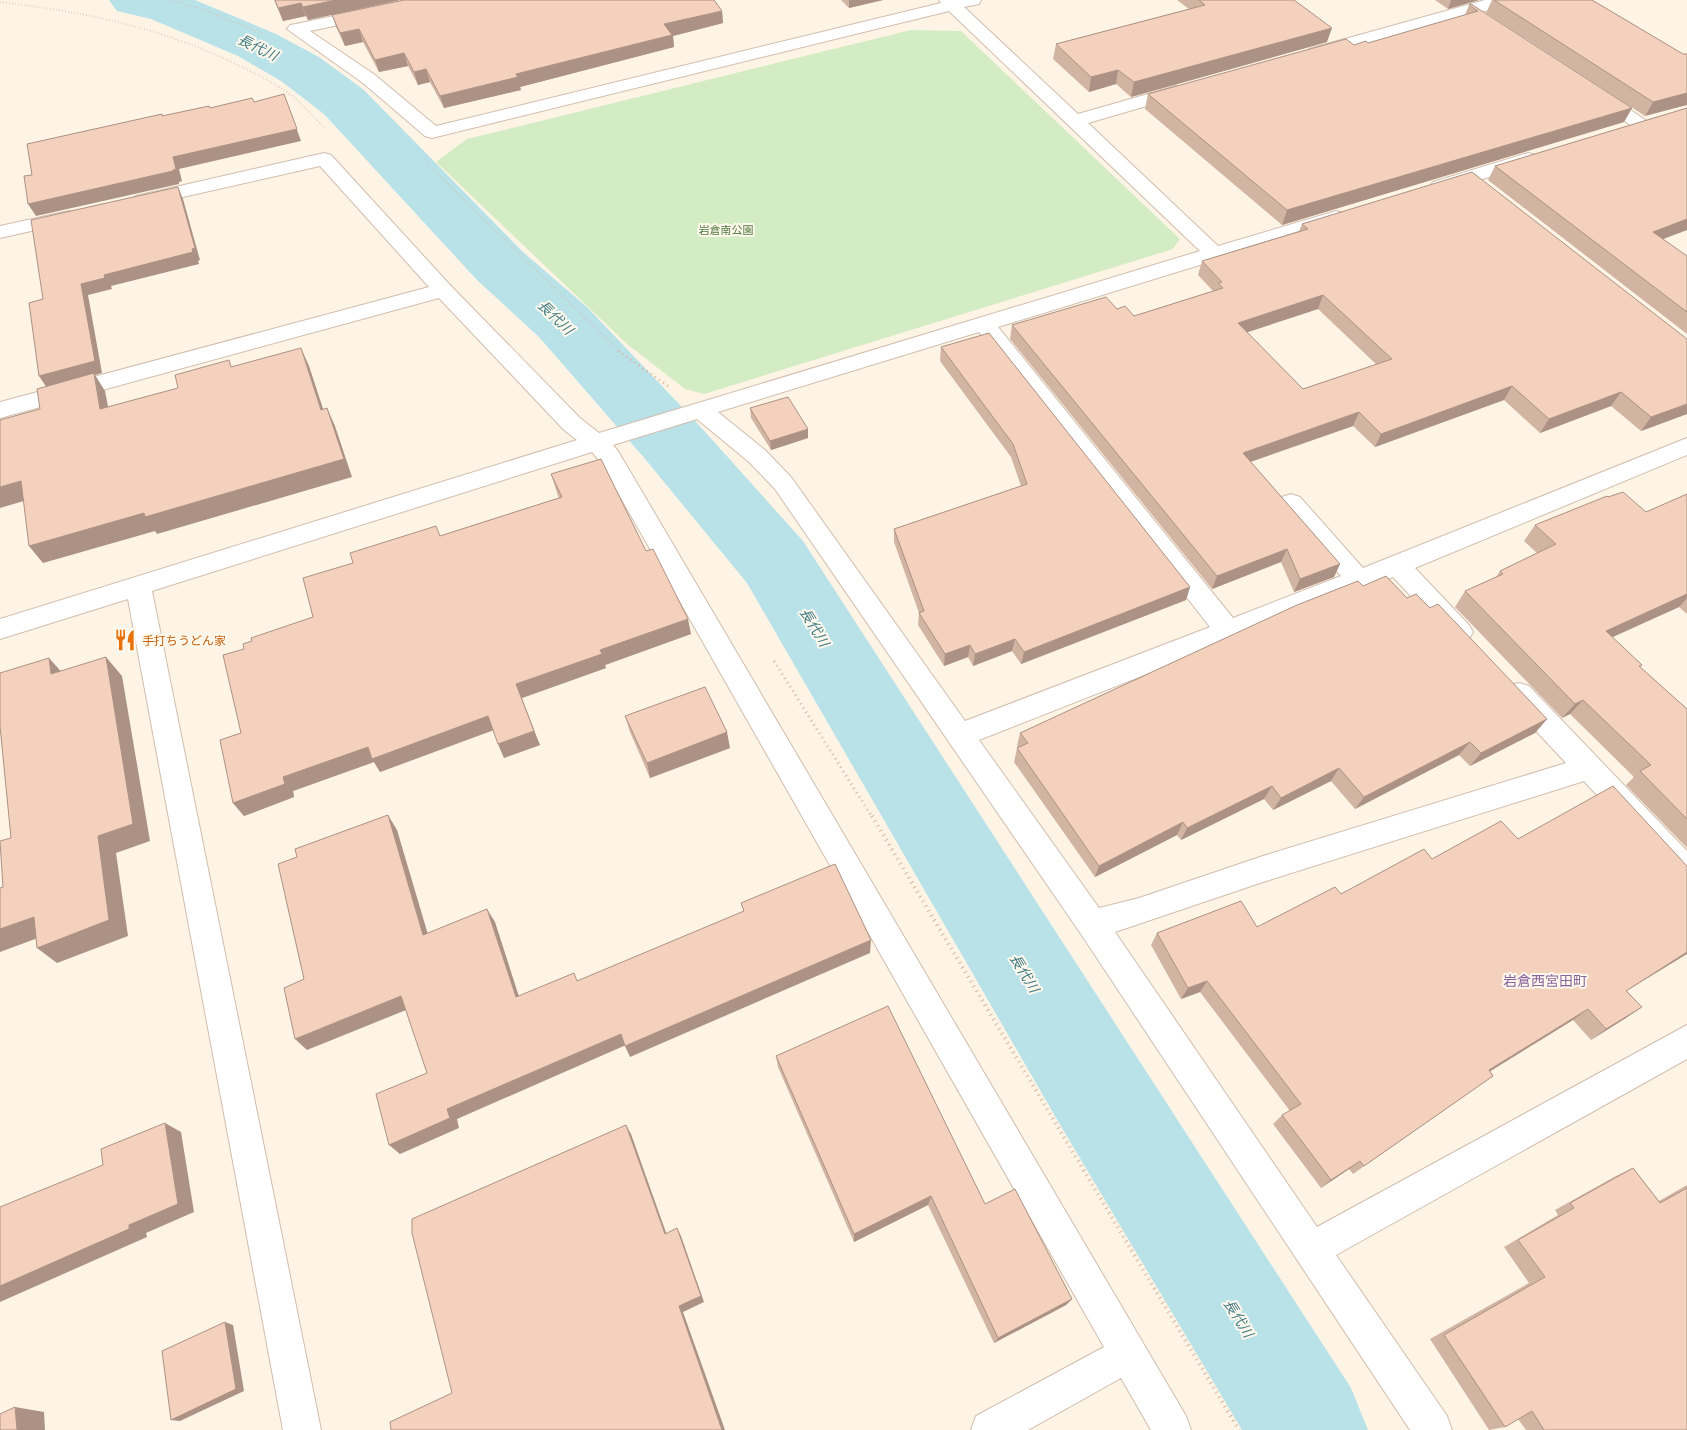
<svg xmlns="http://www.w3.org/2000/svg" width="1687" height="1430" font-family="'Titillium Web','Noto Sans JP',sans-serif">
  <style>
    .green { fill: #d4ecc3 }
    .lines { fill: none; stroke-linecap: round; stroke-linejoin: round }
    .river { fill: #b9e2e8; fill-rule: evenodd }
    .minor-casing { stroke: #d2bdae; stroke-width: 2 }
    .path-far2 { stroke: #d9b49f; stroke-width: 2; stroke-dasharray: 0.5 2.5; stroke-linecap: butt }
    .path-far1 { stroke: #d9b49f; stroke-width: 3; stroke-dasharray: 1 4; stroke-linecap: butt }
    .path { stroke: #d9b49f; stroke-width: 4; stroke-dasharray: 1 4.5; stroke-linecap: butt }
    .minor { fill: #fff; fill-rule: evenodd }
    .wall { fill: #d2b4a2; fill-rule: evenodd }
    .shaded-wall { fill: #ab9284 }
    .building { fill: #f4d1bc; stroke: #ab9284; fill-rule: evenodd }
    .labels { text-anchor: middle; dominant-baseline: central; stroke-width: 4; stroke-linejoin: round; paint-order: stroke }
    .far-park-label { font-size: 11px; fill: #50783e; stroke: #fff8ed }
    .food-label { font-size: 12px; fill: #c56008; stroke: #fff8ed; text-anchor: start }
    .water-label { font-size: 14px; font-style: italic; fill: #3f7b84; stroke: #fff8ed }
    .neighbourhood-label { font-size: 14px; fill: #88659b; stroke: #fff8ed }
  </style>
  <rect width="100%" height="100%" fill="#fdf4e6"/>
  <path class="green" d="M 911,30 L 961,31 L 1180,239 L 1173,249 L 704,394 L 685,389 L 627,344 L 436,162 L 467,139 Z"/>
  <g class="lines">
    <path class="river" d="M 109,0 L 195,0 L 276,34 L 319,57 L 364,90 L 523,252 L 587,307 L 698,424 L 803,541 L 1351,1388 L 1368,1430 L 1242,1430 L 1059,1123 L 747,583 L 646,460 L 539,337 L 477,280 L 324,114 L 281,81 L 238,56 L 151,19 L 117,11 Z"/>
    <g class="minor-casing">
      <path id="minor" d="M 409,0 L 441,0 L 439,4 L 433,5 L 310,31 L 375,75 L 436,126 L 941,3 L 939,0 L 981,0 L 979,4 L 964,7 L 1078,114 L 1176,86 L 1188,86 L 1191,90 L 1188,94 L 1088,123 L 1218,246 L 1336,211 L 1343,213 L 1346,217 L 1343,221 L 998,327 L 1233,618 L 1341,576 L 1282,509 L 1279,503 L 1282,497 L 1291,494 L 1300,497 L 1363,568 L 1687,438 L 1687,455 L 1415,568 L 1469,625 L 1473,632 L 1469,639 L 1460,642 L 1451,639 L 1393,577 L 979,740 L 1099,908 L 1139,898 L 1263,856 L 1566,763 L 1509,702 L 1505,694 L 1509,686 L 1519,683 L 1529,686 L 1687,851 L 1687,884 L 1676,881 L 1584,781 L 1263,882 L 1115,932 L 1317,1227 L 1687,1025 L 1687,1059 L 1336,1255 L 1447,1416 L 1452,1430 L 1410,1430 L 1081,934 L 775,489 L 749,462 L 697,419 L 613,445 L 618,451 L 1186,1416 L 1191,1430 L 1151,1430 L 1121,1378 L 1028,1430 L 971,1430 L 976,1416 L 1104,1347 L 601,463 L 592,452 L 152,591 L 321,1430 L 283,1430 L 128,599 L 0,639 L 0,619 L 577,440 L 564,430 L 439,298 L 0,418 L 0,402 L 429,287 L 320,166 L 143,206 L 136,204 L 133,200 L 136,196 L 324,153 L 331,155 L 450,285 L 580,418 L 599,433 L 1200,251 L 949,11 L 432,138 L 425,136 L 363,83 L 287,29 L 290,25 L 296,24 ZM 979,332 L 1210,627 L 965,721 L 791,477 L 765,450 L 718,412 Z
        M 1485,0 L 1512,0 L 1510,4 L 1321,57 L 1309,57 L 1306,53 L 1309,49 Z
        M 1597,90 L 1603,91 L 1651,124 L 1649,128 L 1635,128 L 1591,99 L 1588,95 L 1591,91 Z
        M 1528,153 L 1535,155 L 1538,159 L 1535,163 L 1440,192 L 1433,190 L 1430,186 L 1433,182 Z
        M 69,211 L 76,213 L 79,217 L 76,221 L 0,238 L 0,226 Z"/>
    </g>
    <path class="path-far2" d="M 171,0 L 204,10 L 262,33
      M 0,2 C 85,12 160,27 238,65 C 256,74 275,83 291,95 C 303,105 313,116 324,127
      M 427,164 L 620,352"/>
    <path class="path-far1" d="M 618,351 L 668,386
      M 774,661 L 872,817"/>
    <path class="path" d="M 872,816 L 1239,1430"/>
    <use href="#minor" class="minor"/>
  </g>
  <path class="wall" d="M 274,0 L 400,0 L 308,20 L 306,16 L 283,21 Z
    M 841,0 L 883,0 L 849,8 Z
    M 1177,0 L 1294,0 L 1327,42 L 1131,97 L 1116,84 L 1089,92 L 1053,59 L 1056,44 L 1189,9 Z
    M 1435,0 L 1479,0 L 1448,9 Z
    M 1492,0 L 1592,0 L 1683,54 L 1645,116 L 1486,13 Z
    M 1469,5 L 1632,108 L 1624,122 L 1282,225 L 1145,109 L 1148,94 L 1354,45 L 1368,43 L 1465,15 Z
    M 722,11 L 723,23 L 673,36 L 674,47 L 520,87 L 521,90 L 444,108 L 430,82 L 418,85 L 408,66 L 379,72 L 363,42 L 345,46 L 336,27 L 332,15 Z
    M 1687,108 L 1687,230 L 1663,239 L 1687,256 L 1687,334 L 1488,180 L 1495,166 Z
    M 1302,224 L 1687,414 L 1641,431 L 1611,406 L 1540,433 L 1504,400 L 1375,447 L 1353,426 L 1251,462 L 1340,564 L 1334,577 L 1294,592 L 1281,562 L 1212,589 L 1010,339 L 1012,325 L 1117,309 L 1134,316 L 1213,291 L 1198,275 L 1202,261 L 1299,231 ZM 1318,309 L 1377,365 L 1303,389 L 1247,332 Z
    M 941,347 L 1190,587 L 1186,600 L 1021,664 L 1012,651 L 973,666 L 968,657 L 944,666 L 918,625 L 919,613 L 894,542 L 894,529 L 1021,486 L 1011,457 L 940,361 Z
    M 750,408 L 808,438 L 771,450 L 751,418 Z
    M 551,474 L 646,551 L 691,634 L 605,665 L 606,668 L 522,698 L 540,745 L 504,758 L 493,730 L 380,772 L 374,762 L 293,791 L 294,797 L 244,816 L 233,803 L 241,733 L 244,649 L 252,641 L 313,617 L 440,536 L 559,498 L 556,490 Z
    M 1687,494 L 1687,614 L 1679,607 L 1612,637 L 1642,665 L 1640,667 L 1687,709 L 1687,848 L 1626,785 L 1634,777 L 1570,714 L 1562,718 L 1455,607 L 1465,591 L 1496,577 L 1500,571 L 1537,553 L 1524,541 L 1535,525 L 1608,497 L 1646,512 Z
    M 1363,586 L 1407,598 L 1430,608 L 1547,719 L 1535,733 L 1470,766 L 1459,755 L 1355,809 L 1331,781 L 1273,810 L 1264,799 L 1181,840 L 1177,835 L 1095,877 L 1014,762 L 1017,748 L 1018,748 L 1017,746 L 1020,733 Z
    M 625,716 L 730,748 L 650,778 L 630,732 Z
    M 1432,859 L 1627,991 L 1642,1007 L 1591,1040 L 1573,1020 L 1490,1071 L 1493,1076 L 1353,1174 L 1349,1169 L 1321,1188 L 1273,1124 L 1282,1115 L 1290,1111 L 1200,992 L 1181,999 L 1151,945 L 1157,933 L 1257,927 L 1341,894 Z
    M 776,1056 L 985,1204 L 1072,1299 L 1066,1305 L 994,1343 L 928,1205 L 854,1242 L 778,1067 Z
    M 1633,1168 L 1659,1201 L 1687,1185 L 1687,1430 L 1526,1430 L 1518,1419 L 1505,1427 L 1489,1430 L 1430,1339 L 1529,1283 L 1504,1247 L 1558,1215 L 1555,1210 L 1616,1176 Z"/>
  <path class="shaded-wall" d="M 336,0 L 400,0 L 308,20 L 303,7 Z
    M 849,0 L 883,0 L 849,8 Z
    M 1451,0 L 1479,0 L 1448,9 Z
    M 301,3 L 306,16 L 283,21 L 278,8 Z
    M 722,11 L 723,23 L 673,36 L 674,47 L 520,87 L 521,90 L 444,108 L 440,96 L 516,74 L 664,24 Z
    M 1332,28 L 1327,42 L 1131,97 L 1134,82 Z
    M 359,29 L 363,42 L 345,46 L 340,33 Z
    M 404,53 L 408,66 L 379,72 L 375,60 Z
    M 426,69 L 430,82 L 418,85 L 414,72 Z
    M 1118,70 L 1116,84 L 1089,92 L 1091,77 Z
    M 1687,93 L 1687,105 L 1645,116 L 1653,102 Z
    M 284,94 L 301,141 L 179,169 L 182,181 L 179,182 L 179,184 L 36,216 L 28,204 L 173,170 L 173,157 Z
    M 1632,108 L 1624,122 L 1282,225 L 1287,210 Z
    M 178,187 L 183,199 L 200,260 L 198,261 L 199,264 L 111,286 L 112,289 L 88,295 L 102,373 L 95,375 L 105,391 L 112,427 L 100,409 L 47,388 L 39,376 L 81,284 L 104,275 Z
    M 1687,219 L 1687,230 L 1644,246 L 1653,232 Z
    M 1323,295 L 1318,309 L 1233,337 L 1238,323 Z
    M 301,348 L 309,366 L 329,427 L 321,410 Z
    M 1512,386 L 1504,400 L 1375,447 L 1381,434 Z
    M 1621,392 L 1611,406 L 1540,433 L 1549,419 Z
    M 1687,404 L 1687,414 L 1641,431 L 1651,417 Z
    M 327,408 L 335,426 L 352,477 L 157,534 L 155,531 L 43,563 L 29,546 Z
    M 1359,412 L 1353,426 L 1238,466 L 1243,453 Z
    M 808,429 L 808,438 L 771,450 L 770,441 Z
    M 21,481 L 34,498 L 0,508 L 0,487 Z
    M 1287,549 L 1281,562 L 1212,589 L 1217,576 Z
    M 1340,564 L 1334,577 L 1294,592 L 1300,579 Z
    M 1190,587 L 1186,600 L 1021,664 L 1024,652 Z
    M 1687,594 L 1687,598 L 1679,607 L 1593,646 L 1606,631 Z
    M 688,619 L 691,634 L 605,665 L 606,668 L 522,698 L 516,684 L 600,650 Z
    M 1015,639 L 1012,651 L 973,666 L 975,654 Z
    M 970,645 L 968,657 L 944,666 L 945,654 Z
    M 106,657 L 122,676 L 150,841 L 116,853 L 128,936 L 57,963 L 37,948 L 98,836 Z
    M 49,658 L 66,677 L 51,674 Z
    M 1583,700 L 1570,714 L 1562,718 L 1575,704 Z
    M 488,716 L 494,730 L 380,772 L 374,762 L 293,791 L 294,797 L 244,816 L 233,803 L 283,777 L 368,747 Z
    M 1547,719 L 1535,733 L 1470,766 L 1481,753 Z
    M 534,731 L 540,745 L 504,758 L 498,744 Z
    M 727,732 L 730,748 L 650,778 L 647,763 Z
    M 1470,742 L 1459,755 L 1355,809 L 1364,797 Z
    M 1339,768 L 1331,781 L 1273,810 L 1281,798 Z
    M 1272,786 L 1264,799 L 1181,840 L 1187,828 Z
    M 388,815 L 397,830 L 432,948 L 423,935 Z
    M 1183,822 L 1177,835 L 1095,877 L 1099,866 Z
    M 487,909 L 495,922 L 523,1009 L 516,997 Z
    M 34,917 L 54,932 L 0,952 L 0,929 Z
    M 871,940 L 870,953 L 630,1057 L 625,1046 Z
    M 1687,952 L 1687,954 L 1610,1001 L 1626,991 Z
    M 1207,981 L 1200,992 L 1181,999 L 1188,988 Z
    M 401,996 L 411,1008 L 307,1050 L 295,1039 Z
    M 1642,1007 L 1626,1018 L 1591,1040 L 1606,1029 Z
    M 1588,1009 L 1573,1020 L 1476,1080 L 1489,1070 Z
    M 621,1034 L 626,1045 L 457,1119 L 459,1128 L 400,1154 L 389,1145 L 447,1109 Z
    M 165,1123 L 181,1132 L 194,1212 L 146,1233 L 147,1237 L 0,1302 L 0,1286 L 129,1225 Z
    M 626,1125 L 631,1134 L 669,1241 L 665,1234 Z
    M 1360,1161 L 1349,1169 L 1321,1188 L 1331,1180 Z
    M 931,1196 L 928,1205 L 854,1242 L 854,1234 Z
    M 677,1228 L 681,1236 L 704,1302 L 683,1312 L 725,1430 L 722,1430 L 679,1306 Z
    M 1072,1299 L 1066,1305 L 994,1343 L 998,1338 Z
    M 225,1322 L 233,1325 L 244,1391 L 180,1421 L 171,1420 Z
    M 15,1407 L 44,1412 L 45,1430 L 17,1430 Z"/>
  <path class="building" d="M 275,0 L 336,0 L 303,7 L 301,3 L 278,8 Z
    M 404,0 L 714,0 L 722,11 L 664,24 L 672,35 L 516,74 L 518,77 L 440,96 L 426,69 L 414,72 L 404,53 L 375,60 L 359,29 L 340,33 L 332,15 Z
    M 1199,0 L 1294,0 L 1332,28 L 1134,82 L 1118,70 L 1091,77 L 1056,44 L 1205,5 Z
    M 1494,0 L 1592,0 L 1683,54 L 1687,54 L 1687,93 L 1653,102 Z
    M 1471,4 L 1632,108 L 1287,210 L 1148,94 L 1346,39 L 1354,45 L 1366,41 L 1368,43 L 1478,11 L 1469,5 Z
    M 284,94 L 297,129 L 173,157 L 176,169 L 173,170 L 173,171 L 28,204 L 24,176 L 32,175 L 27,144 L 162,114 L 162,116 L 209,106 L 210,108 L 252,98 L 254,102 Z
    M 1687,108 L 1687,219 L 1653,232 L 1687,256 L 1687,312 L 1495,166 Z
    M 1472,172 L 1687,339 L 1687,404 L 1651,417 L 1621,392 L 1549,419 L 1512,386 L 1381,434 L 1359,412 L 1243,453 L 1340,564 L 1300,579 L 1287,549 L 1217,576 L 1012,325 L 1106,297 L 1117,309 L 1125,306 L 1134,316 L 1223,288 L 1218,283 L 1222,282 L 1202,261 L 1308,229 L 1302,224 ZM 1323,295 L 1392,359 L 1303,389 L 1238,323 Z
    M 178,187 L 195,248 L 192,249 L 193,252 L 104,275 L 105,278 L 81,284 L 95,361 L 39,376 L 29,303 L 43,299 L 31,220 Z
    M 989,333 L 1190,587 L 1024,652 L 1015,639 L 975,654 L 970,645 L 945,654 L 919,613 L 924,611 L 894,529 L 1027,484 L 1013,444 L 941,347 Z
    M 301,348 L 321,410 L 327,408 L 344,459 L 145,517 L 144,513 L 29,546 L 21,481 L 0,487 L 0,420 L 40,409 L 37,389 L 94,373 L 100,409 L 178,388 L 175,375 L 229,360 L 231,367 Z
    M 788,397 L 808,429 L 770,441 L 750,408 Z
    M 601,459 L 646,551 L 653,549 L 688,619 L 600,650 L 602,654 L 516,684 L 534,731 L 498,744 L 488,716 L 372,759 L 368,747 L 283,777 L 285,784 L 233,803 L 220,740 L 241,733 L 223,655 L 244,649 L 243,644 L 252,641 L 251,638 L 313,617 L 303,578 L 353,563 L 350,553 L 436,526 L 440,536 L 562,497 L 551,474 Z
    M 1623,492 L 1646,512 L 1687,494 L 1687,594 L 1606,631 L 1642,665 L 1639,666 L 1687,709 L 1687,819 L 1640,771 L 1651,765 L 1583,700 L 1575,704 L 1465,591 L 1503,574 L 1500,571 L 1556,544 L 1535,525 L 1607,496 L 1608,497 Z
    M 1386,576 L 1407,598 L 1416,594 L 1430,608 L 1438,604 L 1547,719 L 1481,753 L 1470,742 L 1364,797 L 1339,768 L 1281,798 L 1272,786 L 1187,828 L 1183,822 L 1099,866 L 1017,748 L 1028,743 L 1020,733 L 1297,605 L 1358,581 L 1363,586 Z
    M 106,657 L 133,824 L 98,836 L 109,920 L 37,948 L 34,917 L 0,929 L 0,888 L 3,887 L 0,841 L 11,838 L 0,726 L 0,673 L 49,658 L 51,674 Z
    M 705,687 L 727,732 L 647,763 L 625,716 Z
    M 1613,786 L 1687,866 L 1687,952 L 1626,991 L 1642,1007 L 1606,1029 L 1588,1009 L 1489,1070 L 1493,1076 L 1364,1166 L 1360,1161 L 1331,1180 L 1282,1115 L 1301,1104 L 1207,981 L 1188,988 L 1157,933 L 1241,901 L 1257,927 L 1335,887 L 1341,894 L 1424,849 L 1432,859 L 1501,821 L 1518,839 Z
    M 388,815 L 423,935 L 487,909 L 516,997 L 574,973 L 577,981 L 744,911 L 741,903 L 835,864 L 871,940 L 625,1046 L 621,1034 L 447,1109 L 450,1118 L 389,1145 L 376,1094 L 427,1073 L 401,996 L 295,1039 L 284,988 L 304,979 L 278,864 L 297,857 L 295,849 Z
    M 888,1006 L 985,1204 L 1015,1189 L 1072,1299 L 998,1338 L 931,1196 L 854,1234 L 776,1056 Z
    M 165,1123 L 178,1204 L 129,1225 L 129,1229 L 0,1286 L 0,1207 L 103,1165 L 101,1149 Z
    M 626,1125 L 665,1234 L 677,1228 L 701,1296 L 679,1306 L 722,1430 L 391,1430 L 390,1422 L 452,1393 L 412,1233 L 412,1219 Z
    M 1633,1168 L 1660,1203 L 1687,1188 L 1687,1430 L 1544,1430 L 1532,1411 L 1505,1427 L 1444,1335 L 1545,1277 L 1518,1240 L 1574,1208 L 1570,1203 Z
    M 225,1322 L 236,1389 L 171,1420 L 162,1351 Z
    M 15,1407 L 17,1430 L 0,1430 L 0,1414 Z"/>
  <defs>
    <g id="restaurant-bare" transform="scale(1.725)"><path d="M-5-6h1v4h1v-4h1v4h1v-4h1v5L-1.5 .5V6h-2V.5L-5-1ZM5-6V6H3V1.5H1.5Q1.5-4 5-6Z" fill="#e8710a" stroke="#fff8ed" stroke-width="2.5" paint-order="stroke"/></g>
  </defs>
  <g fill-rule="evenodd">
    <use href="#restaurant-bare" x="125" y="640"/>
  </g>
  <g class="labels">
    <g class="far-park-label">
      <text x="726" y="230">岩倉南公園</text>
    </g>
    <g class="food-label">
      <text x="142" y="640">手打ちうどん家</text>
    </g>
    <g class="water-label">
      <text transform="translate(258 47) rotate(26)">長代川</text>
      <text transform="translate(556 317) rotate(44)">長代川</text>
      <text transform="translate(815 627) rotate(59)">長代川</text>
      <text transform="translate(1025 973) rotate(59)">長代川</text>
      <text transform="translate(1239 1318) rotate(58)">長代川</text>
    </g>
    <g class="neighbourhood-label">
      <text x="1545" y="980">岩倉西宮田町</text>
    </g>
  </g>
</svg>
